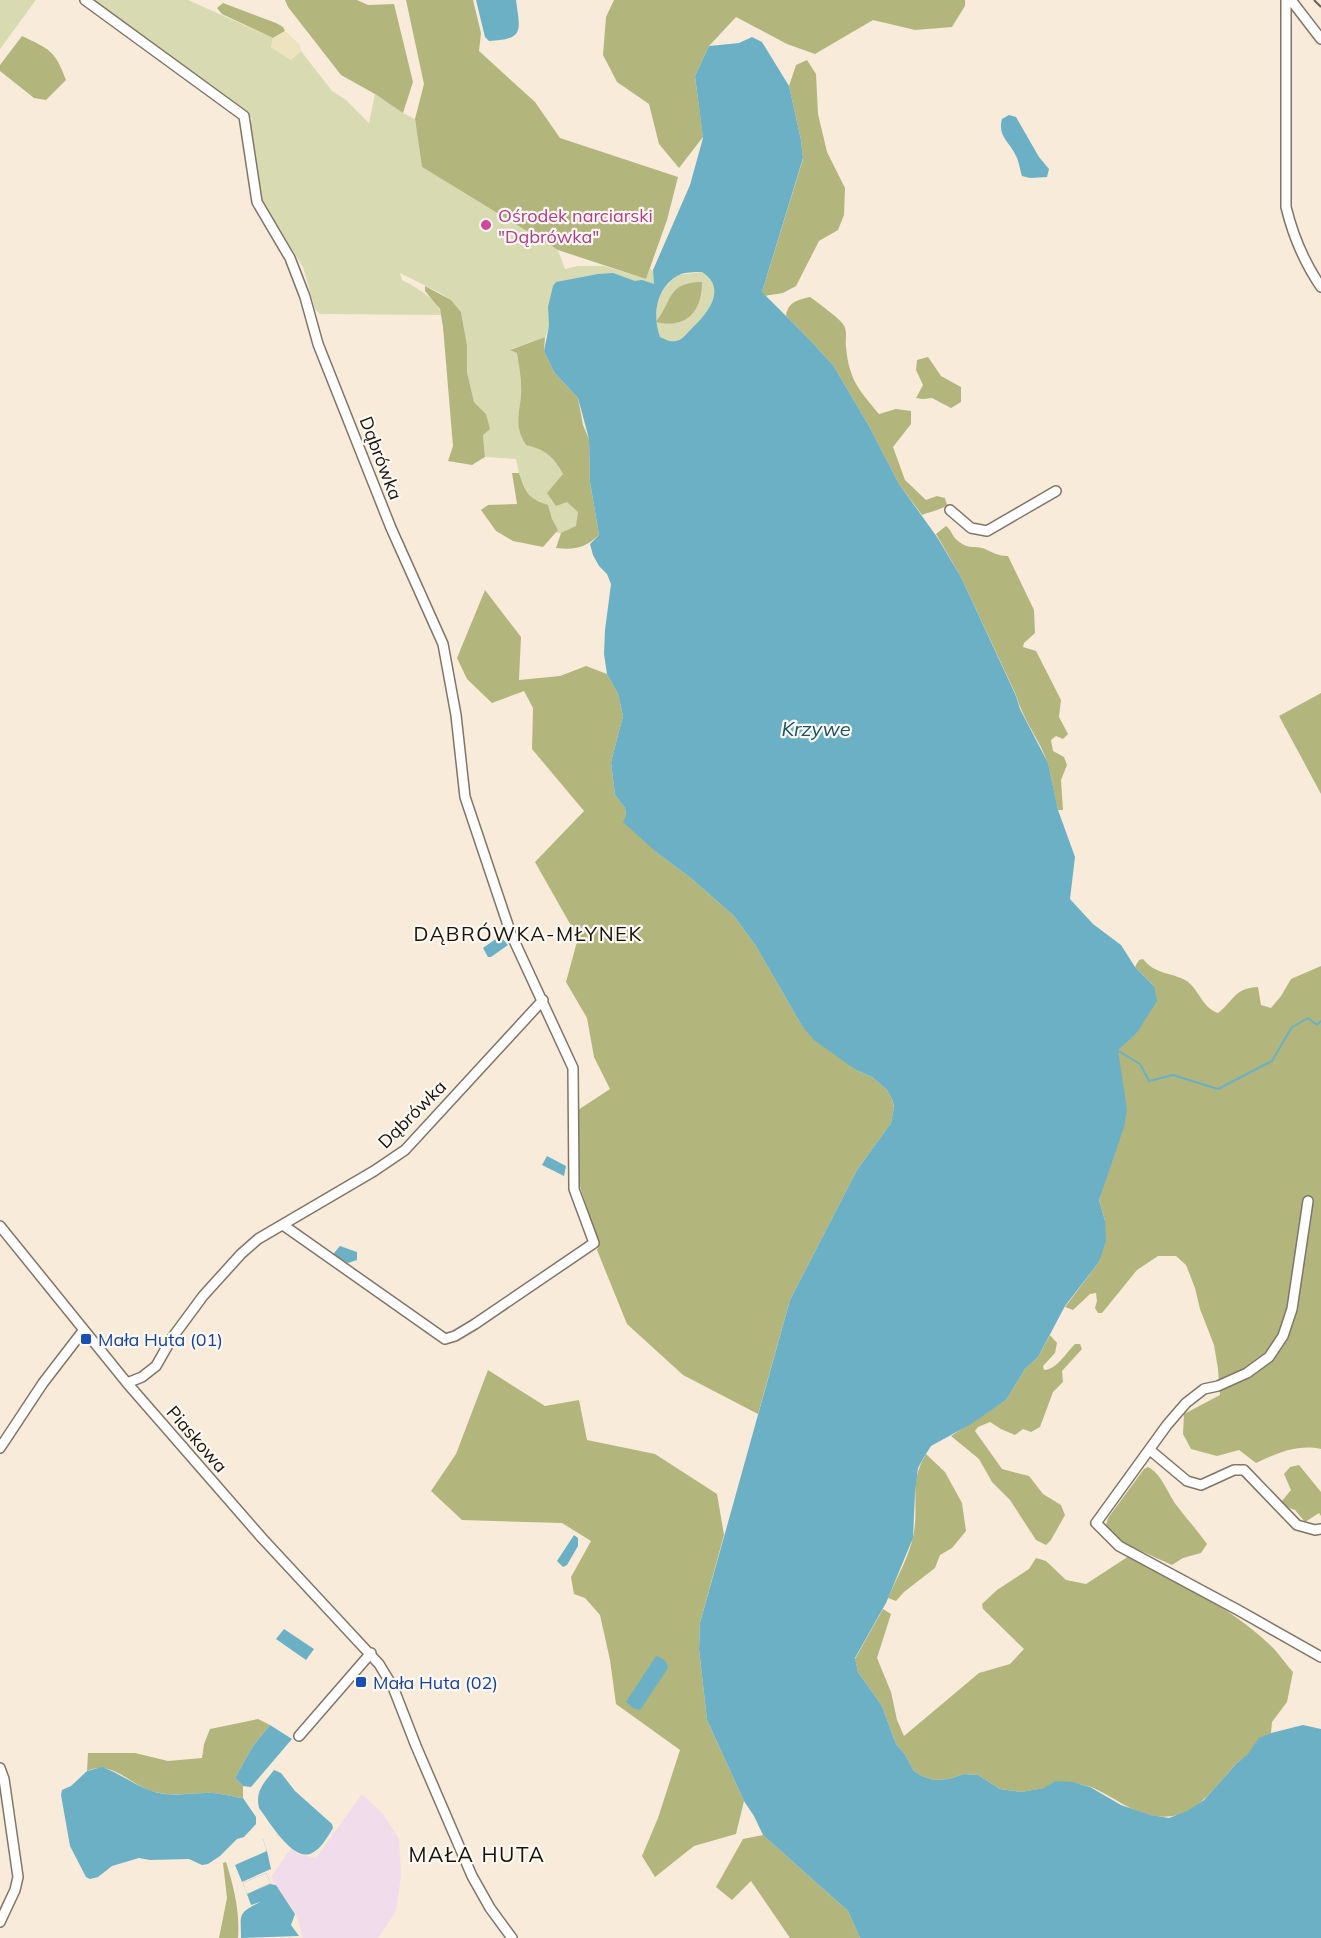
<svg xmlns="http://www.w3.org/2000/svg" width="1321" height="1938" font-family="Mulish,sans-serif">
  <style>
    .industrial { fill: #f0dceb }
    .green { fill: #d8dbb1 }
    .forest { fill: #b2b67d }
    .sand { fill: #ede3be }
    .water { fill: #6bb0c5; fill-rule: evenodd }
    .pier { fill: #f8ebda }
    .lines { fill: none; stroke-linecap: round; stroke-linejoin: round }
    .stream { stroke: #6bb0c5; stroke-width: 2 }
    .minor-casing { stroke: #817566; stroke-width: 12 }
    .minor { stroke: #fff; stroke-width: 9 }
    .rail { stroke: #665f55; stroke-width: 2; stroke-dasharray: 12 6; stroke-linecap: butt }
    .hotel-dot { fill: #d1479c; stroke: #fef9f2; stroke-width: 2 }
    .transit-dot { fill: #1a4fb4; stroke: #fef9f2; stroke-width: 2 }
    .labels { text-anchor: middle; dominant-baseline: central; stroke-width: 4.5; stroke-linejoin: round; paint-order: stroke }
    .hotel-label { font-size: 18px; fill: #b23c85; stroke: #fef9f2; text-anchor: start }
    .street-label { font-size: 18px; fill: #16120c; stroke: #fef9f2 }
    .transit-label { font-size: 18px; fill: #164399; stroke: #fef9f2; text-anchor: start }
    .water-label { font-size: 20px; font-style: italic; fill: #1b5464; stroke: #fef9f2 }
    .neighbourhood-label { font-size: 20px; letter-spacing: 1.5px; fill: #16120c; stroke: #fef9f2 }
    .quarter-label { font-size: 21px; letter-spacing: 1.5px; fill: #16120c; stroke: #fef9f2 }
  </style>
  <rect width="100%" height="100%" fill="#f8ebda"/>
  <path class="industrial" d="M 362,1794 L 383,1814 L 399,1839 L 401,1875 L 396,1911 L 378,1938 L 303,1938 L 297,1915 L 271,1877 L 291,1848 L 298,1854 L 316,1858 Z"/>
  <path class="green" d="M 0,0 L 36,0 L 0,49 Z
    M 94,0 L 188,0 L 273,38 L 271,47 L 290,59 L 301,51 L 332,91 L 346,100 L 369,123 L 375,94 L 403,113 L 415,119 L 422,167 L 558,250 L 565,269 L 578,266 L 604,266 L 646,279 L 650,268 L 657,276 L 678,275 L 702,272 C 727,288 709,312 693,327 C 689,331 684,338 678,340 C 671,343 667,340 660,337 L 655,324 L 657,306 L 560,303 L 545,337 L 511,349 L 517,353 C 519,366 522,381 521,395 C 519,416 514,425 526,445 L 562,434 L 599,535 L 542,532 L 519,473 L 516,459 L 485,457 L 483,435 L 486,414 L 474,402 L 467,372 L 467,345 L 461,312 L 451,300 L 440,293 L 400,273 L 402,280 C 415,287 439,299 441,315 L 320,314 L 315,309 L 303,267 L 260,197 L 249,131 L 252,118 Z"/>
  <path class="forest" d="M 285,0 L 357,0 L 368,5 L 394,4 L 413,82 L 403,113 L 375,94 L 341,75 L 288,7 Z
    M 406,0 L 473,0 L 481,33 L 479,51 L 535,102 L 560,138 L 678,177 L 667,220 L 646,279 L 558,250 L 422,167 L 415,119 L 424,84 Z
    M 614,0 L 965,0 L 965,6 L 952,27 L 915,30 L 873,20 L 815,54 L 787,44 L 736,17 L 709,46 L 695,76 L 703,137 L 679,168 L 659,144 L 649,104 L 617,82 L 603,55 L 606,17 Z
    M 223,3 L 276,23 L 283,27 L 285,31 L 273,38 L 222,14 L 217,8 Z
    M 22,36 C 49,49 55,50 66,80 L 46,100 L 34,98 L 0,71 L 0,65 Z
    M 807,60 L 816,74 L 818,114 L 827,152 L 845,188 L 844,215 L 838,230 L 819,241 L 796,286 L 783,293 L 764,296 L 762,292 L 803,159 L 801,140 L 789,86 L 796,65 Z
    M 702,282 C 702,312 686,329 656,322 C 674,298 667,283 702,282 Z
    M 425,286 L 451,300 L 461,312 L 467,345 L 467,372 L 474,402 L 486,414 L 490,429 L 483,435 L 485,457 L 472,465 L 448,461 L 453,446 L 443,327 L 440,309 L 425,291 Z
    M 810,297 C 817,302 839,318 843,324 C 848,331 845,339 846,347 C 849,380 859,390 879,414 L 896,409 L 911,411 L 911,424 L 893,447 L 905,480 L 926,500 L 937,496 L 945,498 L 947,505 C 939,511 931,511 922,515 L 899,484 L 869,426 L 833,365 L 808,338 L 786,316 C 788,302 797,300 810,297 Z
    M 545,337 L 544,351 L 554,372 L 578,398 L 583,425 L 589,439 L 590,482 L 599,535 C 585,548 575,550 556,548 L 561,533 L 576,526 L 578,512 L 567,502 L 556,506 L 547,493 L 563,474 C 553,456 546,450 526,445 C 514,426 519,416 521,395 C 522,381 519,366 517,353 L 510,350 Z
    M 928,357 L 941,376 L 961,387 L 961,402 L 951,408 L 932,398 L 923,399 L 916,398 L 923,385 L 916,370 L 917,360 Z
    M 512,473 L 519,473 C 526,493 527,498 548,505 L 552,519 L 558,530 L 543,547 L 513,541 L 496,531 L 481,510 L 488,505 L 517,504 Z
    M 946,526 C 952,530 952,537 958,541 C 969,550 975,545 985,549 C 994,553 998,556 1008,556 L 1034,610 L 1035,633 L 1024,643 L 1023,647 L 1036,651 L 1061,700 L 1059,717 L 1068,734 L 1063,739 L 1056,736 L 1051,740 L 1053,751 L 1064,757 L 1067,765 L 1061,780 L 1063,810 L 1058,810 C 1054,795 1052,779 1048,764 C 1040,740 1023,720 1016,695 L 961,577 L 936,534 Z
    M 485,590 L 521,637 L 519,680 L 560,676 L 586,666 L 607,674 L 618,694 L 623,716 L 611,762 L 615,795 L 625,808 L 626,816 L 656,852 L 692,879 L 734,916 L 756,946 L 802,1026 L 856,1070 L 872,1077 L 887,1090 L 892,1099 L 894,1108 L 891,1123 L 857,1170 L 790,1300 L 758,1414 L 683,1375 L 627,1324 L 597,1250 L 599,1246 L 578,1180 L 578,1110 L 610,1089 L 594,1057 L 587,1018 L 566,982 L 578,938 L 535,862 L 584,811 L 532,749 L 533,708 L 524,691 L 492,703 L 467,679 L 457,658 Z
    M 1321,693 L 1321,794 L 1279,716 Z
    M 1143,959 C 1156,975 1170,972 1185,980 C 1199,988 1201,1007 1218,1013 C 1234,1001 1234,988 1258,987 L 1261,1005 L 1271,1008 L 1281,996 L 1291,979 L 1321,966 L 1321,1449 C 1298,1444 1277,1453 1256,1463 L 1239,1450 L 1217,1456 L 1191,1449 L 1183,1434 L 1184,1414 L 1220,1395 L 1218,1369 L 1214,1345 L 1200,1309 L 1195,1288 L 1186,1265 L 1176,1256 L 1158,1256 L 1137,1270 L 1102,1313 L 1098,1313 L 1095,1308 L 1097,1301 L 1096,1293 L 1090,1294 L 1073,1310 L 1065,1307 L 1099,1262 L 1105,1221 L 1099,1200 L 1105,1180 L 1120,1072 L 1117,1050 L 1136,1034 L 1154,986 L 1135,967 L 1139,960 Z
    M 1050,1335 L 1057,1343 L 1055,1353 L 1043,1366 L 1044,1370 C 1056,1370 1066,1353 1075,1344 L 1080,1344 L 1082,1349 L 1062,1371 L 1063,1382 L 1053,1392 L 1040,1427 L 1031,1432 L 1023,1429 L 1015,1435 L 1001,1429 L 990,1422 L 978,1427 L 975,1431 L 1002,1469 L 1029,1476 L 1043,1494 L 1061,1505 L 1065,1515 L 1051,1540 L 1046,1545 L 1036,1540 L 1010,1500 L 992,1482 L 979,1459 L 951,1436 L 1006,1400 L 1025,1369 L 1038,1357 Z
    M 488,1370 L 545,1406 L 579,1400 L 587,1440 L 655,1454 L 717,1494 L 724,1535 L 700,1623 L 699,1649 L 707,1720 L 744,1801 L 736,1834 L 694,1846 L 655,1877 L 642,1856 L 658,1818 L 680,1750 L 616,1704 L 610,1660 L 600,1615 L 585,1598 L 574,1594 L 571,1577 L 591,1541 L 562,1523 L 462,1520 L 431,1491 L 456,1454 Z
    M 926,1454 L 945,1472 L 962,1503 L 966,1531 L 952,1548 L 940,1555 L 935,1568 L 904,1592 L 896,1601 L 888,1598 C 896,1579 909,1557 913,1537 C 920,1506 908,1483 926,1454 Z
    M 1299,1465 L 1321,1492 L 1321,1516 L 1319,1513 L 1305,1522 L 1295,1510 L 1286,1507 L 1282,1501 L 1291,1490 L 1284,1474 L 1290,1467 Z
    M 1148,1467 C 1161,1473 1168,1494 1177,1506 C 1187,1519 1197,1530 1207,1544 L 1201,1553 L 1183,1558 L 1172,1565 L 1123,1543 L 1105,1528 L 1108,1518 L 1144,1469 Z
    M 1129,1556 C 1177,1582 1229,1606 1269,1644 C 1278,1652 1285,1663 1293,1672 L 1287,1702 L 1272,1722 L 1271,1733 C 1256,1740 1259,1743 1249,1754 C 1244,1758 1239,1761 1234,1766 C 1211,1791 1193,1822 1154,1816 C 1130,1812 1113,1796 1091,1787 C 1080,1783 1066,1783 1055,1781 L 1045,1788 L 1021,1792 L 1000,1789 L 978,1775 L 964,1774 L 949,1779 L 934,1780 L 922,1776 L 914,1771 L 904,1753 L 896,1744 L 882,1706 L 858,1672 L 855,1659 L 883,1609 L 891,1614 L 877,1658 L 891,1692 L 897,1720 L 904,1736 L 979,1673 L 1010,1664 L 1024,1649 L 983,1609 L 982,1604 L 997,1590 L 1029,1569 L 1036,1558 L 1046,1561 L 1066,1580 L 1086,1584 Z
    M 258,1719 L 270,1725 L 253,1746 L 235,1778 L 243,1786 L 243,1798 C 231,1797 218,1792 206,1793 C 187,1793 170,1797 151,1791 C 128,1783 112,1760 87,1771 L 88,1753 L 135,1753 L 168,1761 L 202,1758 L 204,1744 L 210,1729 Z
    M 763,1835 L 848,1911 L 860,1938 L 790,1938 L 751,1881 L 732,1900 L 716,1887 L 743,1839 Z
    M 226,1862 C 234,1887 240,1912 238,1938 L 219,1938 L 227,1898 L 223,1863 Z"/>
  <path class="sand" d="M 285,31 L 300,45 L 301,51 L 291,60 L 271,47 L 273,38 Z"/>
  <path class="water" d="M 476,0 L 516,0 C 520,31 525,39 489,41 L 485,37 Z
    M 752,37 L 762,42 L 789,86 L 801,140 L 803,158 L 762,292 L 808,338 L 833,365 L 869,426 L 899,484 L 937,537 L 961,577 L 1016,696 L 1020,709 L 1048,763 L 1058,810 L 1075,857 L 1070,899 L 1093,924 L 1121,945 L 1135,967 L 1154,986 L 1157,1001 L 1136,1034 L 1118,1050 L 1127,1110 L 1124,1127 L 1099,1200 L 1105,1221 L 1106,1241 L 1099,1262 L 1065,1306 L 1038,1357 L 1025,1369 L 1006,1400 L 971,1424 L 931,1446 L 924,1457 L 918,1468 L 915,1493 L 913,1538 L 886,1603 L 855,1658 L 858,1672 L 882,1706 L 896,1744 L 904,1753 L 914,1771 L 922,1776 L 934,1780 L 949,1779 L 964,1774 L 978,1775 L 1000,1789 L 1021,1792 L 1044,1788 L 1055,1781 L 1072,1782 L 1090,1787 L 1121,1805 L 1150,1815 L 1169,1818 L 1187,1811 L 1204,1800 L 1236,1764 L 1248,1754 L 1259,1738 L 1271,1733 L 1303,1725 L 1321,1729 L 1321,1938 L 860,1938 L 848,1911 L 763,1835 L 754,1816 L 744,1801 L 707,1720 L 699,1649 L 700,1623 L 790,1300 L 857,1170 L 891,1123 L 894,1107 L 892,1099 L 887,1090 L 872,1077 L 856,1070 L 814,1040 L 802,1026 L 756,946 L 734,916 L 692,879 L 656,852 L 623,822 L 626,816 L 625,808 L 615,795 L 611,762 L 623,716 L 618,694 L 607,674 L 604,654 L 605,630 L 611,584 L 607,574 L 599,566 L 593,555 L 590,544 L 599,535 L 590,482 L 589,439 L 578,398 L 554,372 L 544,351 L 549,326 L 548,307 L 553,286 L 556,282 L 598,274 L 613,273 L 635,281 L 642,280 L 654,284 L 653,270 L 690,185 L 703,138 L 695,76 L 709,46 L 739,43 ZM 702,272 C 727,288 709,312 693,327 C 689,331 684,338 679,340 C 671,343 667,340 660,337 C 652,316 656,286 679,275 C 685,272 695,272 702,272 Z
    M 1009,115 L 1016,117 L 1039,157 L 1049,169 L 1047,177 L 1030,178 L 1022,176 C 1020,170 1019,161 1016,156 C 1010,142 997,136 1002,119 Z
    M 500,936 L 508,945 L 491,957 L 488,957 L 483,948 Z
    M 547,1156 L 566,1166 L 564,1176 L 542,1165 Z
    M 340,1246 L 357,1252 L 357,1260 L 348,1263 L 335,1256 L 334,1253 Z
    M 574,1535 L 578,1538 L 578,1546 L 567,1565 L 563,1567 L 557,1561 Z
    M 284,1629 L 314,1649 L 306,1660 L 276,1639 Z
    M 656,1656 C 663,1658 667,1661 668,1668 L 640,1710 L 633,1708 L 626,1702 Z
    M 270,1725 L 292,1739 L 251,1787 L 243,1786 L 235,1778 L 253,1746 Z
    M 102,1767 C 119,1773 133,1784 149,1790 C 168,1798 187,1793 206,1793 C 218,1792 231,1797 243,1798 L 256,1817 L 256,1824 L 244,1837 L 237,1839 L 220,1856 L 208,1864 L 202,1865 L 189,1859 L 150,1860 L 139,1858 L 112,1866 L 98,1877 L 90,1879 L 86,1877 L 70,1846 L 61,1795 L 62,1790 L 71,1786 L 87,1771 Z
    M 274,1770 L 281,1773 L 295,1791 L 332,1824 L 333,1828 C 328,1836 321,1849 312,1853 C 293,1863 269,1821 259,1808 C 255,1791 264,1783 274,1770 Z
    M 263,1839 L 267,1851 L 271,1869 L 242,1882 L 235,1865 Z
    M 266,1873 L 271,1883 L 257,1890 L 270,1884 L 276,1885 L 295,1914 L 291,1925 L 299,1936 L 241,1938 C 241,1914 237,1914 260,1902 L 251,1905 L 243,1883 Z"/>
  <path class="pier" d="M 263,1839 L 267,1851 L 235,1865 L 231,1854 Z
    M 266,1873 L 271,1883 L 247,1894 L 243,1883 Z"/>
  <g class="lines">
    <path class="stream" d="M 1117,1050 L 1140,1064 L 1149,1081 L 1173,1075 L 1218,1089 L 1272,1061 L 1292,1027 L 1308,1018 L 1317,1025 L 1321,1021"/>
    <g class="minor-casing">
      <path id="minor" d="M 85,0 L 244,116 L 257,202 L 290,258 L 305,297 L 318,344 L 391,528 L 443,644 L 456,715 L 465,797 L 511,934 L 573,1068 L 574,1189 L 594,1243 L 475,1324 L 455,1336 L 445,1339 L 283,1225
        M 1286,0 L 1286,207 C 1293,236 1304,262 1321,287
        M 1291,0 L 1321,39
        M 950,510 L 971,528 L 987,531 L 1056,491
        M 1308,1201 L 1292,1309 L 1283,1336 L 1269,1357 L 1247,1373 L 1218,1386 L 1204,1389 L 1186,1403 L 1167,1425 L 1096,1523 L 1119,1546 L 1238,1610 L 1321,1657
        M 0,1226 L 127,1383 L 262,1538 L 379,1664 L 393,1687 L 416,1746 L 472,1876 L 490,1908 L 512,1938
        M 127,1383 L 142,1377 L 156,1366 L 172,1338 L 203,1296 L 241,1254 L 258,1239 L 374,1171 L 405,1150 L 543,1000
        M 0,1448 L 43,1383 L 83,1331
        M 1150,1450 L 1187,1481 L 1201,1485 L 1234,1470 L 1244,1470 L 1297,1525 L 1315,1530 L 1321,1529
        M 299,1736 L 371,1653
        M 0,1768 L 4,1779 L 18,1877 L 15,1890 L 0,1922"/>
    </g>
    <use href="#minor" class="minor"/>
    <path class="rail" d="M 1314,0 L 1321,7"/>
  </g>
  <circle class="hotel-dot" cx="486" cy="225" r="6"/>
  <g class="transit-dot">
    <rect x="80" y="1333" width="12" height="12" rx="3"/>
    <rect x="355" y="1676" width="12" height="12" rx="3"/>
  </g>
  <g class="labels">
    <g class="hotel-label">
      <text x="498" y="215">Ośrodek narciarski<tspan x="498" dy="21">"Dąbrówka"</tspan></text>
    </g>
    <g class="street-label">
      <text transform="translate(381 458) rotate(69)">Dąbrówka</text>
      <text transform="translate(412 1114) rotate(-45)">Dąbrówka</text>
      <text transform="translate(197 1439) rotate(49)">Piaskowa</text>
    </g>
    <g class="transit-label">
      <text x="98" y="1339">Mała Huta (01)</text>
      <text x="373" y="1682">Mała Huta (02)</text>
    </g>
    <g class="water-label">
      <text x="816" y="728">Krzywe</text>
    </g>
    <g class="neighbourhood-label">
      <text x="528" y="933">DĄBRÓWKA-MŁYNEK</text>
    </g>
    <g class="quarter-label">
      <text x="477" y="1854">MAŁA HUTA</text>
    </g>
  </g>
</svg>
